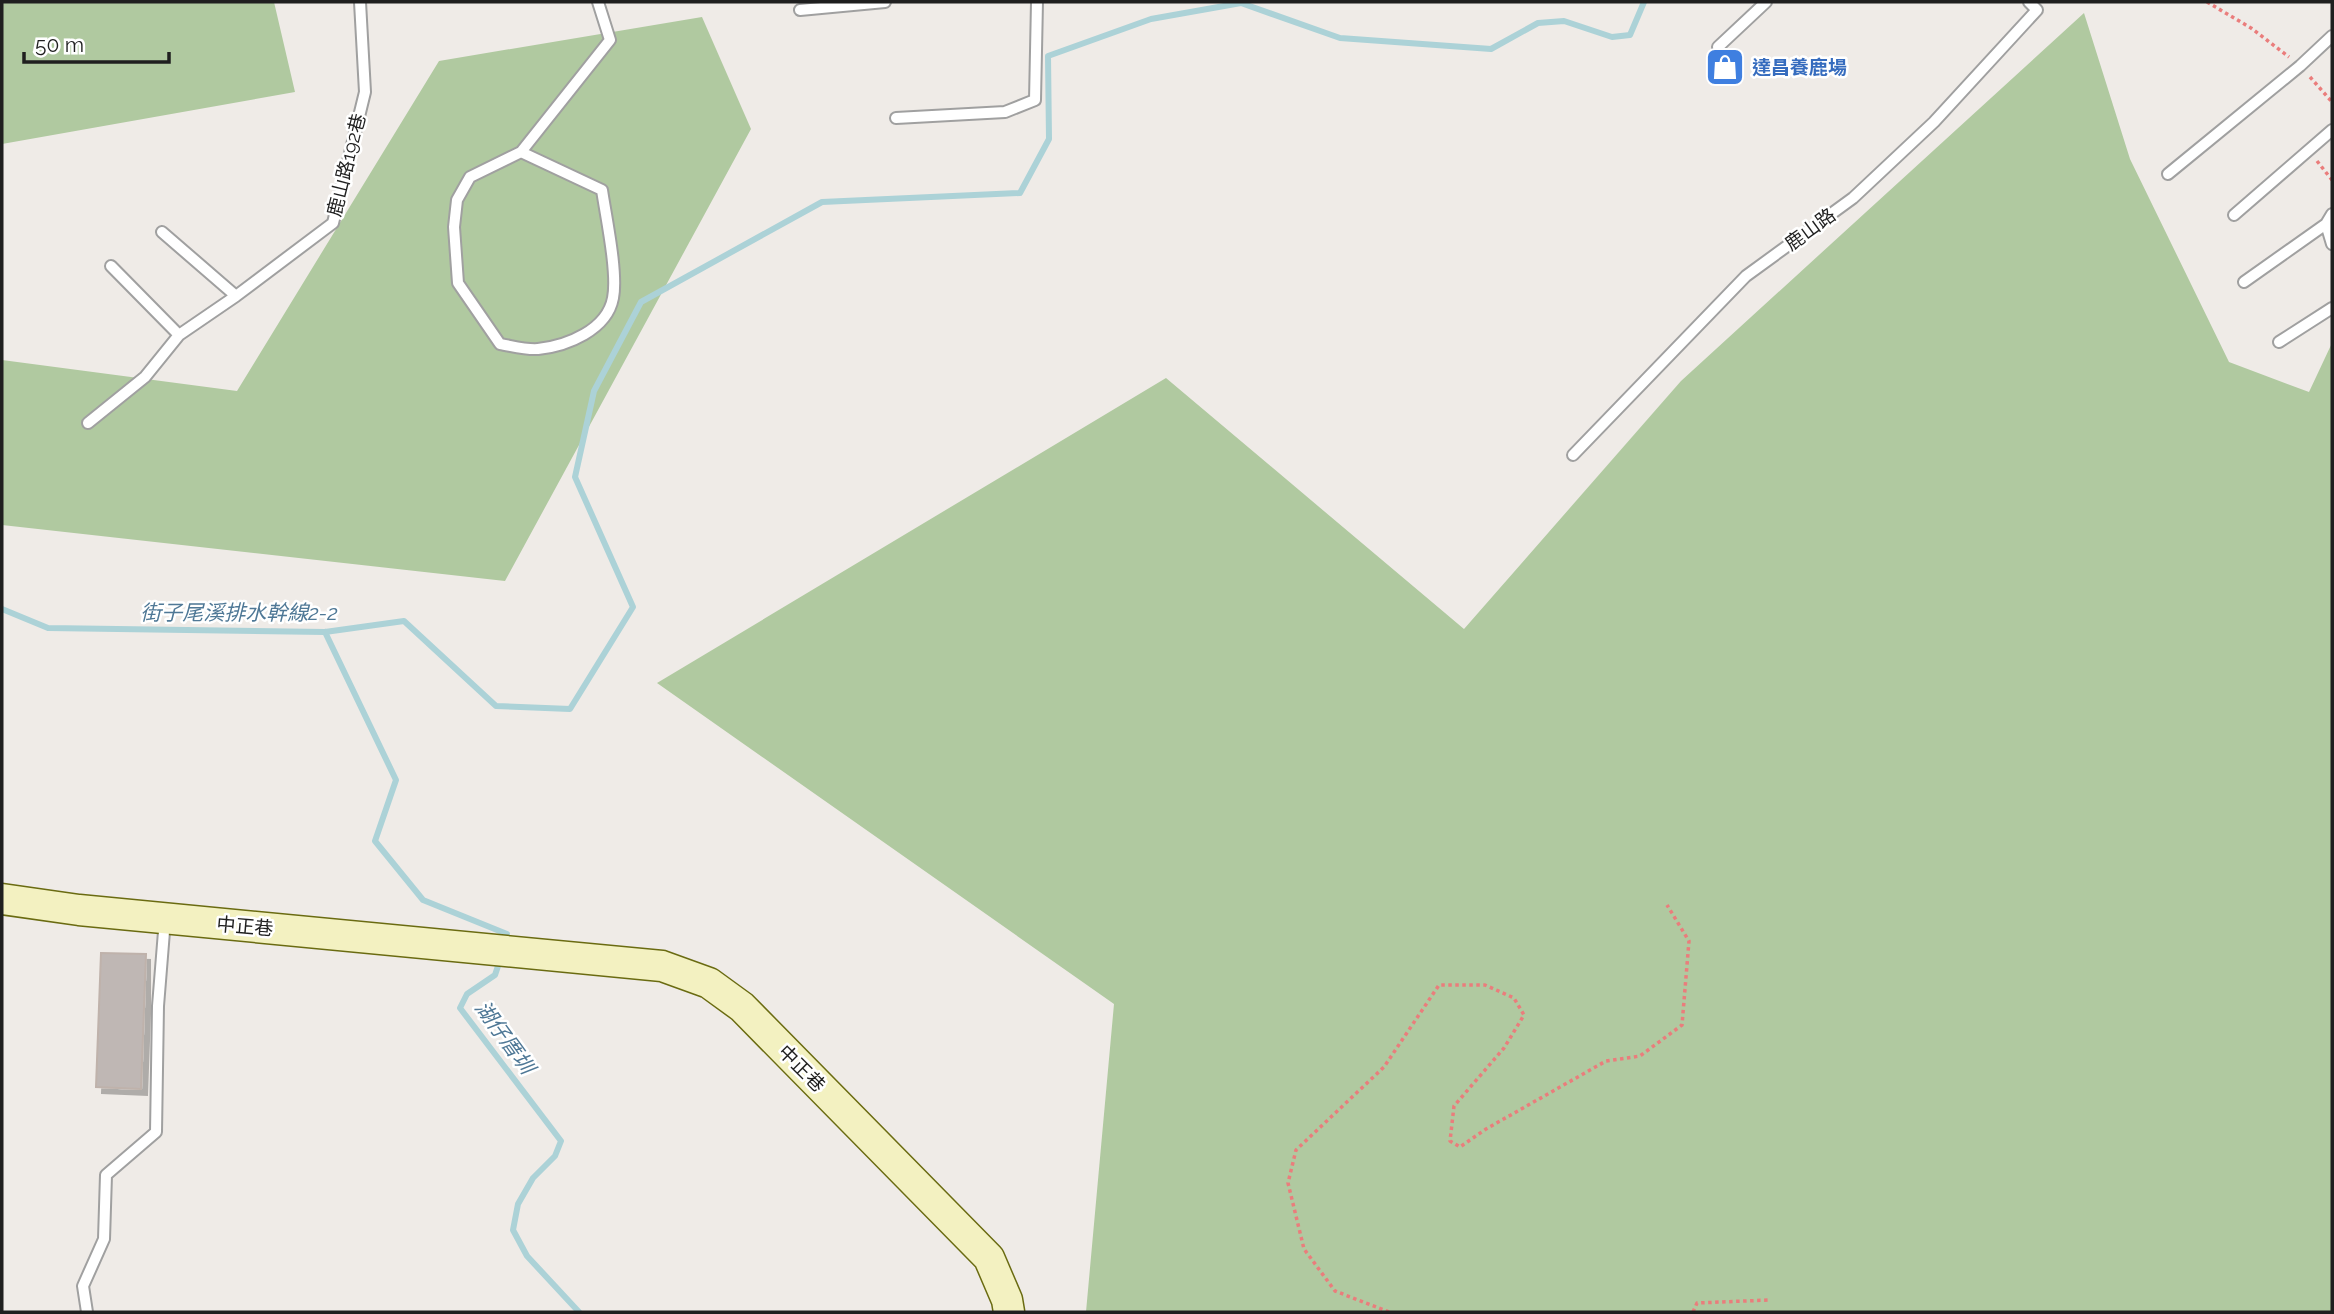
<svg xmlns="http://www.w3.org/2000/svg" width="2334" height="1314" font-family="Raleway,'Noto Sans TC',sans-serif">
  <style>
    .forest { fill: #b0c9a0 }
    .lines { fill: none; stroke-linecap: round; stroke-linejoin: round }
    .stream { stroke: #acd2d7; stroke-width: 6 }
    .building { fill: #bfb7b4; stroke: #bfb2ab; stroke-width: 2; filter: url(#shadow) }
    .lane-casing { stroke: #a0a0a0; stroke-width: 14 }
    .secondary-casing { stroke: #6a6b11; stroke-width: 33 }
    .path { stroke: #ea7d7c; stroke-width: 3.5; stroke-dasharray: 3.5 3.5; stroke-linecap: butt }
    .lane { stroke: #fff; stroke-width: 10 }
    .secondary { stroke: #f3f1c1; stroke-width: 30 }
    .labels { text-anchor: middle; dominant-baseline: central; stroke-width: 5; stroke-linejoin: round; paint-order: stroke }
    .shop-label { font-size: 19px; font-weight: bold; fill: #366cbe; stroke: #fff; text-anchor: start }
    .street-label { font-size: 19px; fill: #1f1f1f; stroke: #fff }
    .water-label { font-size: 21px; font-style: italic; fill: #4f7896; stroke: #fff }
  </style>
  <defs>
    <filter id="shadow"><feDropShadow dx="6" dy="6" stdDeviation="0" flood-color="#0004"/></filter>
  </defs>
  <rect width="100%" height="100%" fill="#efebe7"/>
  <path class="forest" d="M 2,2 L 274,2 L 295,92 L 2,144 Z
    M 2084,13 L 2130,159 L 2229,362 L 2309,392 L 2332,343 L 2332,1312 L 1086,1312 L 1114,1004 L 657,683 L 1166,378 L 1464,629 L 1681,381 Z
    M 702,17 L 751,129 L 505,581 L 2,525 L 2,360 L 237,391 L 439,61 Z"/>
  <g class="lines">
    <path class="stream" d="M 2,609 L 48,628 L 325,632 L 404,621 L 496,706 L 570,709 L 633,607 L 575,477 L 594,391 L 641,302 L 822,202 L 1020,193 L 1049,139 L 1048,56 L 1151,19 L 1241,3 L 1340,38 L 1491,49 L 1538,23 L 1564,21 L 1612,37 L 1630,35 L 1644,2
      M 325,632 L 396,780 L 375,841 L 423,900 L 507,934 L 504,943
      M 500,960 L 495,975 L 467,994 L 460,1008 L 561,1141 L 555,1156 L 533,1178 L 518,1204 L 513,1230 L 527,1256 L 579,1312"/>
  </g>
  <path class="building" d="M 101,953 L 146,954 L 141,1089 L 96,1087 Z"/>
  <g class="lines">
    <g class="lane-casing">
      <path id="lane" d="M 800,10 L 885,2
        M 1718,47 L 1766,2
        M 896,118 L 1005,112 L 1035,100 L 1037,2
        M 521,152 L 602,190 C 606,217 618,273 613,298 C 607,330 567,346 538,349 C 526,350 512,346 500,344 L 458,283 L 454,227 L 457,200 L 470,177 L 521,152 L 610,40 L 598,2
        M 2168,174 L 2300,66 L 2332,36
        M 2234,215 L 2332,130
        M 2326,224 L 2332,244
        M 162,232 L 236,296
        M 111,266 L 179,335 L 236,296 L 333,223 L 365,92 L 360,2
        M 2244,282 L 2326,224 L 2332,214
        M 2279,342 L 2332,308
        M 88,423 L 145,377 L 179,335
        M 1573,455 L 1746,276 L 1853,198 L 1934,122 L 2037,10 L 2029,2
        M 87,1312 L 83,1286 L 104,1239 L 106,1175 L 156,1132 L 158,1006 L 165,919"/>
    </g>
    <g class="secondary-casing">
      <path id="secondary" d="M 2,899 L 79,910 L 662,966 L 709,983 L 742,1007 L 989,1258 L 1007,1300 L 1009,1312"/>
    </g>
    <path class="path" d="M 2207,2 L 2251,28 L 2289,57
      M 2310,77 L 2332,102
      M 2317,161 L 2332,180
      M 1389,1312 L 1335,1291 L 1304,1249 L 1288,1183 L 1296,1150 L 1384,1067 L 1439,985 L 1485,985 L 1514,998 L 1524,1015 L 1504,1048 L 1454,1106 L 1450,1141 L 1460,1147 L 1486,1129 L 1606,1061 L 1640,1056 L 1682,1025 L 1689,941 L 1667,905
      M 1693,1312 L 1697,1303 L 1769,1300"/>
    <use href="#lane" class="lane"/>
    <use href="#secondary" class="secondary"/>
  </g>
  <defs>
    <g id="shop-square" transform="scale(2.0125)"><rect x="-9" y="-9" width="18" height="18" rx="4" fill="#3f7fe0" stroke="#fff"/><path d="M-5-2.5h2.3a2.7 3.5 0 0 1 5.4 0H5L5.5 6h-11ZM-1.5-2.5h3a1.5 2.3 0 0 0-3 0Z" fill="#fff"/></g>
  </defs>
  <g fill-rule="evenodd">
    <use href="#shop-square" x="1725" y="67"/>
  </g>
  <g class="labels">
    <g class="shop-label">
      <text x="1752" y="67">達昌養鹿場</text>
    </g>
    <g class="street-label">
      <text transform="translate(346 165) rotate(-76)">鹿山路192巷</text>
      <text transform="translate(1810 229) rotate(-36)">鹿山路</text>
      <text transform="translate(245 926) rotate(5)">中正巷</text>
      <text transform="translate(802 1068) rotate(45)">中正巷</text>
    </g>
    <g class="water-label">
      <text x="239" y="612">街子尾溪排水幹線2-2</text>
      <text transform="translate(505 1037) rotate(54)">湖仔厝圳</text>
    </g>
  </g>
  <rect width="2334" height="1314" fill="none" stroke="#1f1f1f" stroke-width="7"/>
  <path d="M24 52v10h145v-10" fill="none" stroke="#1f1f1f" stroke-width="3.5"/>
  <text x="35" y="52" font-size="21" fill="#1f1f1f" stroke="#ffffff" stroke-width="5" paint-order="stroke">50 m</text>
</svg>
